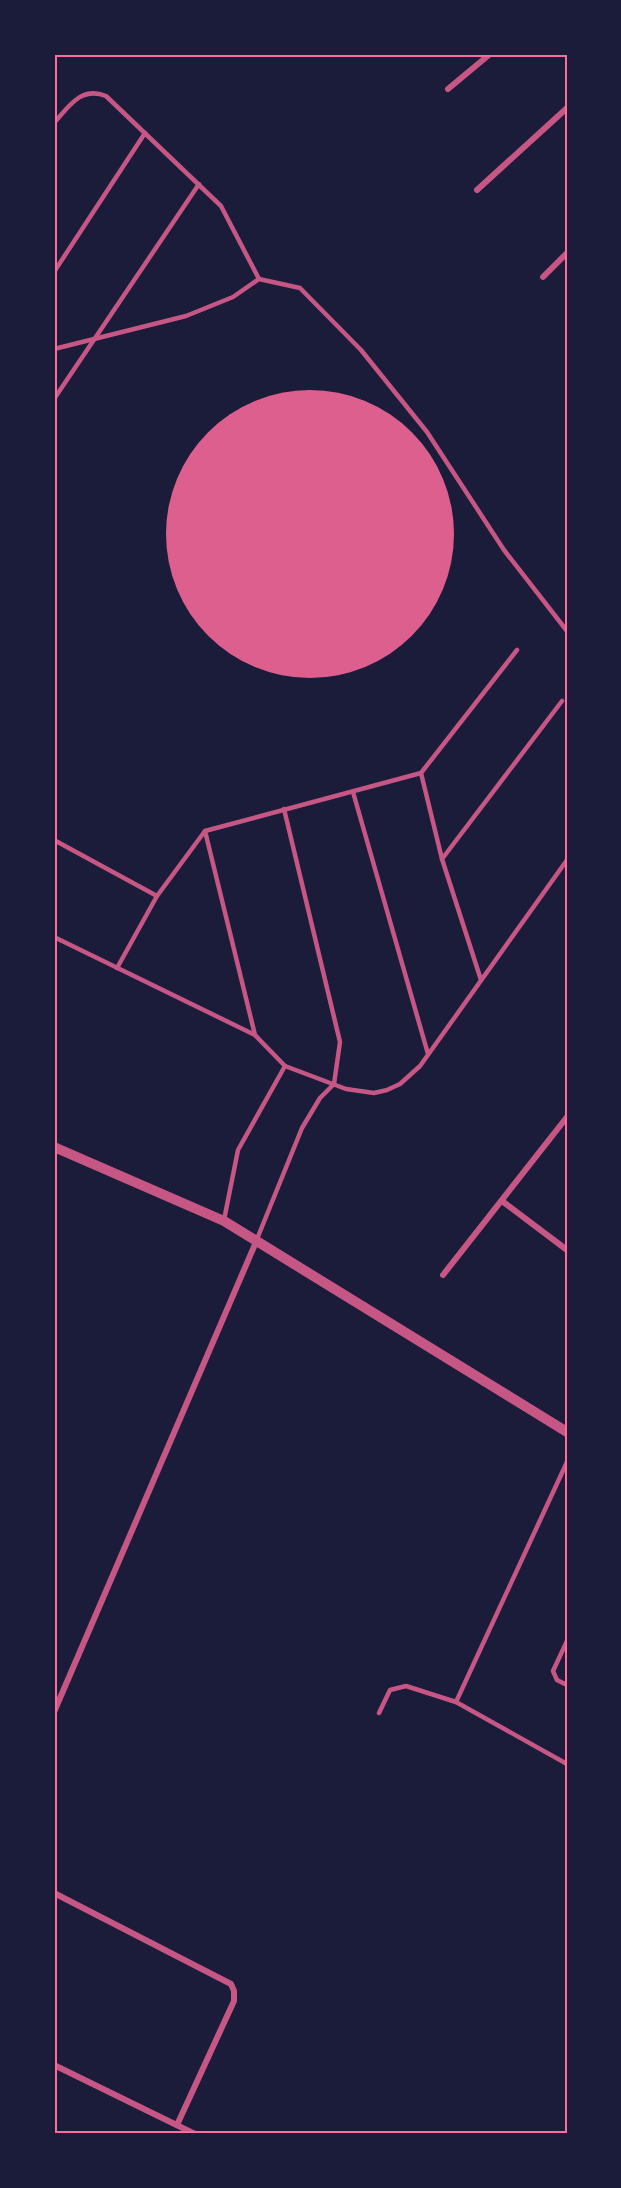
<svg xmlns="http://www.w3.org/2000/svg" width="621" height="2188" viewBox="0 0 621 2188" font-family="Overpass,sans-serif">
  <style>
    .building { fill: #dd5f8e }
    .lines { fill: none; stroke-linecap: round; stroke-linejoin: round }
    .service { stroke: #c65784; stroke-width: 4.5 }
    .minor { stroke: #c65784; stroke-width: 6 }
    .tertiary { stroke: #c65784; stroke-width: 10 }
    .neatline { fill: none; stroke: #ff6b9d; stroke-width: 2 }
  </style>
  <rect width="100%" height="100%" fill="#1b1b3a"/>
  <!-- building -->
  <circle class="building" cx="310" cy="534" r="144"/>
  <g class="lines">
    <!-- service -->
    <g class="service">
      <path d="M 54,123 C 69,106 81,86 106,96 L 221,206 L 259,279"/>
      <polyline points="54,272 145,133"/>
      <polyline points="54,349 186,316 233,297 259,279 300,288 361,350 427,432 504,550 567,631"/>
      <polyline points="54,399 199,184"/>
      <polyline points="353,792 428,1054"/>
      <polyline points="205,831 255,1035"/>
      <polyline points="54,840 157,896"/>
      <polyline points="442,859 562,701"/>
      <polyline points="54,937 255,1035 285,1066 346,1089 374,1093 387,1090 400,1084 420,1066 567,860"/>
      <polyline points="117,968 157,896 205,831 421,773"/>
      <polyline points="481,980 442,859 421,773 517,650"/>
      <polyline points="224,1220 238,1150 285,1066"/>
      <polyline points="257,1239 302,1128 320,1098 334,1084 340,1042 284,809"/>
      <polyline points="567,1641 553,1671 557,1680 567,1685"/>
      <polyline points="456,1702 567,1462"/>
      <polyline points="379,1713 390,1690 406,1686 456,1702 567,1764"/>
    </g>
    <!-- minor -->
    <g class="minor">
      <polyline points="448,89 490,54"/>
      <polyline points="477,190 567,108"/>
      <polyline points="543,277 567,253"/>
      <polyline points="502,1201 567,1250"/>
      <polyline points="443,1275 567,1117"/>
      <polyline points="54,1712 256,1242"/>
      <polyline points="54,1893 231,1984 234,1991 234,2001 177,2125"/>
      <polyline points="54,2065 195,2134"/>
    </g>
    <!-- tertiary -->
    <polyline class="tertiary" points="54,1147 224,1221 567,1432"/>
  </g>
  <!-- border -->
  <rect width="621" height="2188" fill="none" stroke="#1b1b3a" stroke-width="111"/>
  <rect x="56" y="56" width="510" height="2076" class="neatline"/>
</svg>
